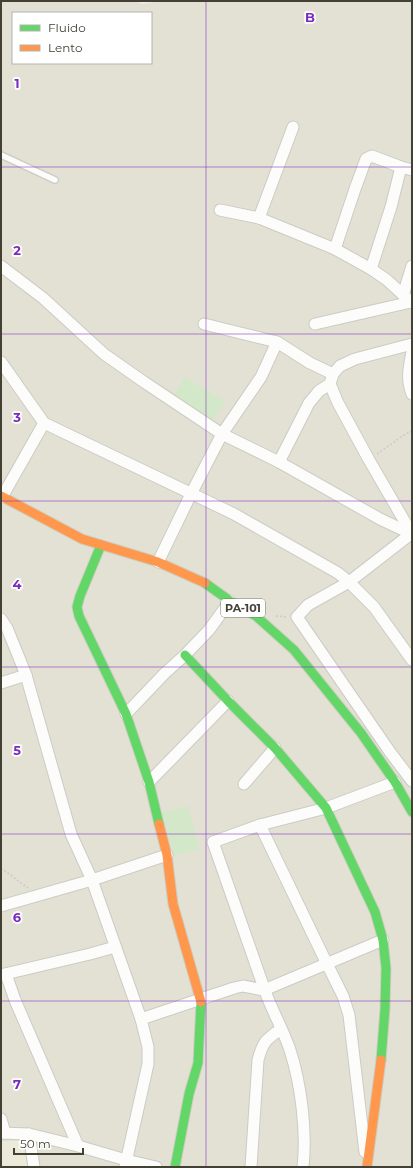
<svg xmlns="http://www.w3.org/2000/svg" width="413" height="1168" viewBox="0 0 413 1168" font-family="Montserrat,sans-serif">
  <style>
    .residential { fill: #e2e1d4; fill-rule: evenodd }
    .education { fill: #ecebd9 }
    .green { fill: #d2e8c8 }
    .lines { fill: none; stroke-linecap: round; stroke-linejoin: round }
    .lane-casing { stroke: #cccbc5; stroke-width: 8 }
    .street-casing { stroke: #cccbc5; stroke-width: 13 }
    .fast-casing { stroke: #cecdc0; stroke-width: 11 }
    .slow-casing { stroke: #cecdc0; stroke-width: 11 }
    .path { stroke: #cccbc6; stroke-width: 1.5; stroke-dasharray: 2 2; stroke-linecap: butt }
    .lane { stroke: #fcfcfb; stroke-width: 5.5 }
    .street { stroke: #fcfcfb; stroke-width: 11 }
    .fast { stroke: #63d668; stroke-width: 9 }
    .slow { stroke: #ff974d; stroke-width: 9 }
    .grid { fill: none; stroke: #7b2cbf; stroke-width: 1; stroke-opacity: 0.55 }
    .labels { text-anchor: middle; stroke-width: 3.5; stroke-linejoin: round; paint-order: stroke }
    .shield { fill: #fff; stroke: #7b7a71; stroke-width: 1 }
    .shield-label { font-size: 11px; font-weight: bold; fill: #424134 }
    .grid-label { font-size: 13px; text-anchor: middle; font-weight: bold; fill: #7b2cbf; stroke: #fff; stroke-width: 3.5; stroke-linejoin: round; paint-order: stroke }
  </style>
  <rect width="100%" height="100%" fill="#eeede7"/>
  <!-- residential -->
  <path class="residential" d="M 1,1 L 133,1 L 143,4 L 162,1 L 412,1 L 412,1167 L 1,1167 ZM 13,13 L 151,13 L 151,63 L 13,63 Z"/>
  <!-- education -->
  <polygon class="education" points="1,1141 22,1141 28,1155 28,1167 1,1167"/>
  <!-- green -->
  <g class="green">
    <polygon points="185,377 225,401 212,421 173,398"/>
    <polygon points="188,806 199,849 174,856 162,812"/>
  </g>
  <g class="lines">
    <!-- lane casing -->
    <g class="lane-casing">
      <polyline id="lane" points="1,155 55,180"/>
    </g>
    <!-- street casing -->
    <g class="street-casing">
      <g id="street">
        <polyline points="220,210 259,218 335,249 371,269 387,280 412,303"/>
        <polyline points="259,218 293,127"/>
        <polyline points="335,249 355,189 366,159 372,156 401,167 412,170"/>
        <polyline points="1,266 43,298 104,354 144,382 222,434 279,462 380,519 412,534"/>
        <polyline points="371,269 391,207 401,167"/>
        <polyline points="403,295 412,266"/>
        <polyline points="204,324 277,342 310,363 333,374"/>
        <polyline points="315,324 411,302"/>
        <path d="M 412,352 C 409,369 406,378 412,394"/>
        <polyline points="1,362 44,423 234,514 338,573 349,582 374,607 412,660"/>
        <polyline points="279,462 309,403 319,391 330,384"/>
        <polyline points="2,497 44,423"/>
        <polyline points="412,533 349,582 308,605 297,617 390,752 412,781"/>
        <polyline points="412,534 369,460 338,403 330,384 333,374 340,366 355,359 412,344"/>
        <polyline points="158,562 191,494 222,434 261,377 277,342"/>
        <polyline points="1,619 7,628 26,675 71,834 92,880 141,1019 148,1047 148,1064 125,1167"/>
        <polyline points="1,683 26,675"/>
        <polyline points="126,714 165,673 185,655 209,630 230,601"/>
        <polyline points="149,782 228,701"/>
        <polyline points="244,784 275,748"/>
        <polyline points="260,825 327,964 343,996 349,1015 351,1032 365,1152"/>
        <polyline points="1,906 92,880 167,855"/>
        <polyline points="6,974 15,1000 78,1146"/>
        <polyline points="1,975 90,954 115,947"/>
        <polyline points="141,1019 234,988 243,986 264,990 383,940"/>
        <polyline points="1,1119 5,1133"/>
        <polyline points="1,1133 29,1134 78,1146 126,1160 156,1167"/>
        <polyline points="29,1134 34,1167"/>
        <path d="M 251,1167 L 258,1060 C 263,1042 265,1040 281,1029"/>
        <path d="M 303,1167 C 307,1131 301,1084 290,1050 C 283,1029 271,1009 264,988 C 247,940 230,891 213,842 L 260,825 L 326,808 L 395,782"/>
      </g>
    </g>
    <!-- fast casing -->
    <g class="fast-casing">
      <g id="fast">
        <polyline points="101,545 80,596 77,607 79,616 126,714 149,782 159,824"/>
        <polyline points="205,583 230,601 256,616 294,650 361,733 395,782 412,812"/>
        <polyline points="185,655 228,701 275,748 326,808 375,912 383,940 386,968 385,1009 381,1060"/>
        <polyline points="175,1167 189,1094 198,1063 201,1002"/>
      </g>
    </g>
    <!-- slow casing -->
    <g class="slow-casing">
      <g id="slow">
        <polyline points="1,496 82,539 158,562 205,583"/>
        <polyline points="159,824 167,855 173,904 201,1002"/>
        <polyline points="367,1167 381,1060"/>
      </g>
    </g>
    <!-- path -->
    <g class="path">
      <polyline points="377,454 404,435 412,431"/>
      <polyline points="276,616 287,617"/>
      <polyline points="1,868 28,888"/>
    </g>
    <!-- lane -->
    <use href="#lane" class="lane"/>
    <!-- street -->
    <use href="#street" class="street"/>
    <!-- fast -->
    <use href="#fast" class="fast"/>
    <!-- slow -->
    <use href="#slow" class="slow"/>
  </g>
  <!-- grid -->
  <path class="grid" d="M 206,1 L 206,1167M 1,167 L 412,167M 1,334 L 412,334M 1,501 L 412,501M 1,667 L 412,667M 1,834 L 412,834M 1,1001 L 412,1001"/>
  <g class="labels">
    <!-- shield labels -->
    <rect class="shield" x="221" y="599" width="44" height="18" rx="3"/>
    <g class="shield-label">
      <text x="243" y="612">PA-101</text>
    </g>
  </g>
  <g class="grid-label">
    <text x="310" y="22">B</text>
    <text x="17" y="88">1</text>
    <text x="17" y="255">2</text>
    <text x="17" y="422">3</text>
    <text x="17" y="589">4</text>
    <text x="17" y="755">5</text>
    <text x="17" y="922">6</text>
    <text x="17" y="1089">7</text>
  </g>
  <!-- border -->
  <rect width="413" height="1168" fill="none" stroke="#424134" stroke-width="4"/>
  <!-- legend -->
  <rect x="12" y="12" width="140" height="52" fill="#ffffff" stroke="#b3b3ae"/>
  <rect x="20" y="25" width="20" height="6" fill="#63d668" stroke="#b3b3ae"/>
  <text x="48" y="32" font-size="12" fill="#424134">Fluido</text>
  <rect x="20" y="45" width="20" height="6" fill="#ff974d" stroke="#b3b3ae"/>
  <text x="48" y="52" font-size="12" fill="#424134">Lento</text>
  <!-- scale -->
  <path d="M14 1148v6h69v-6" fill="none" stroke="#424134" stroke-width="2"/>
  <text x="20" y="1148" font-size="12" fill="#424134" stroke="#ffffff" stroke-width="3" paint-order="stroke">50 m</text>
</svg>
